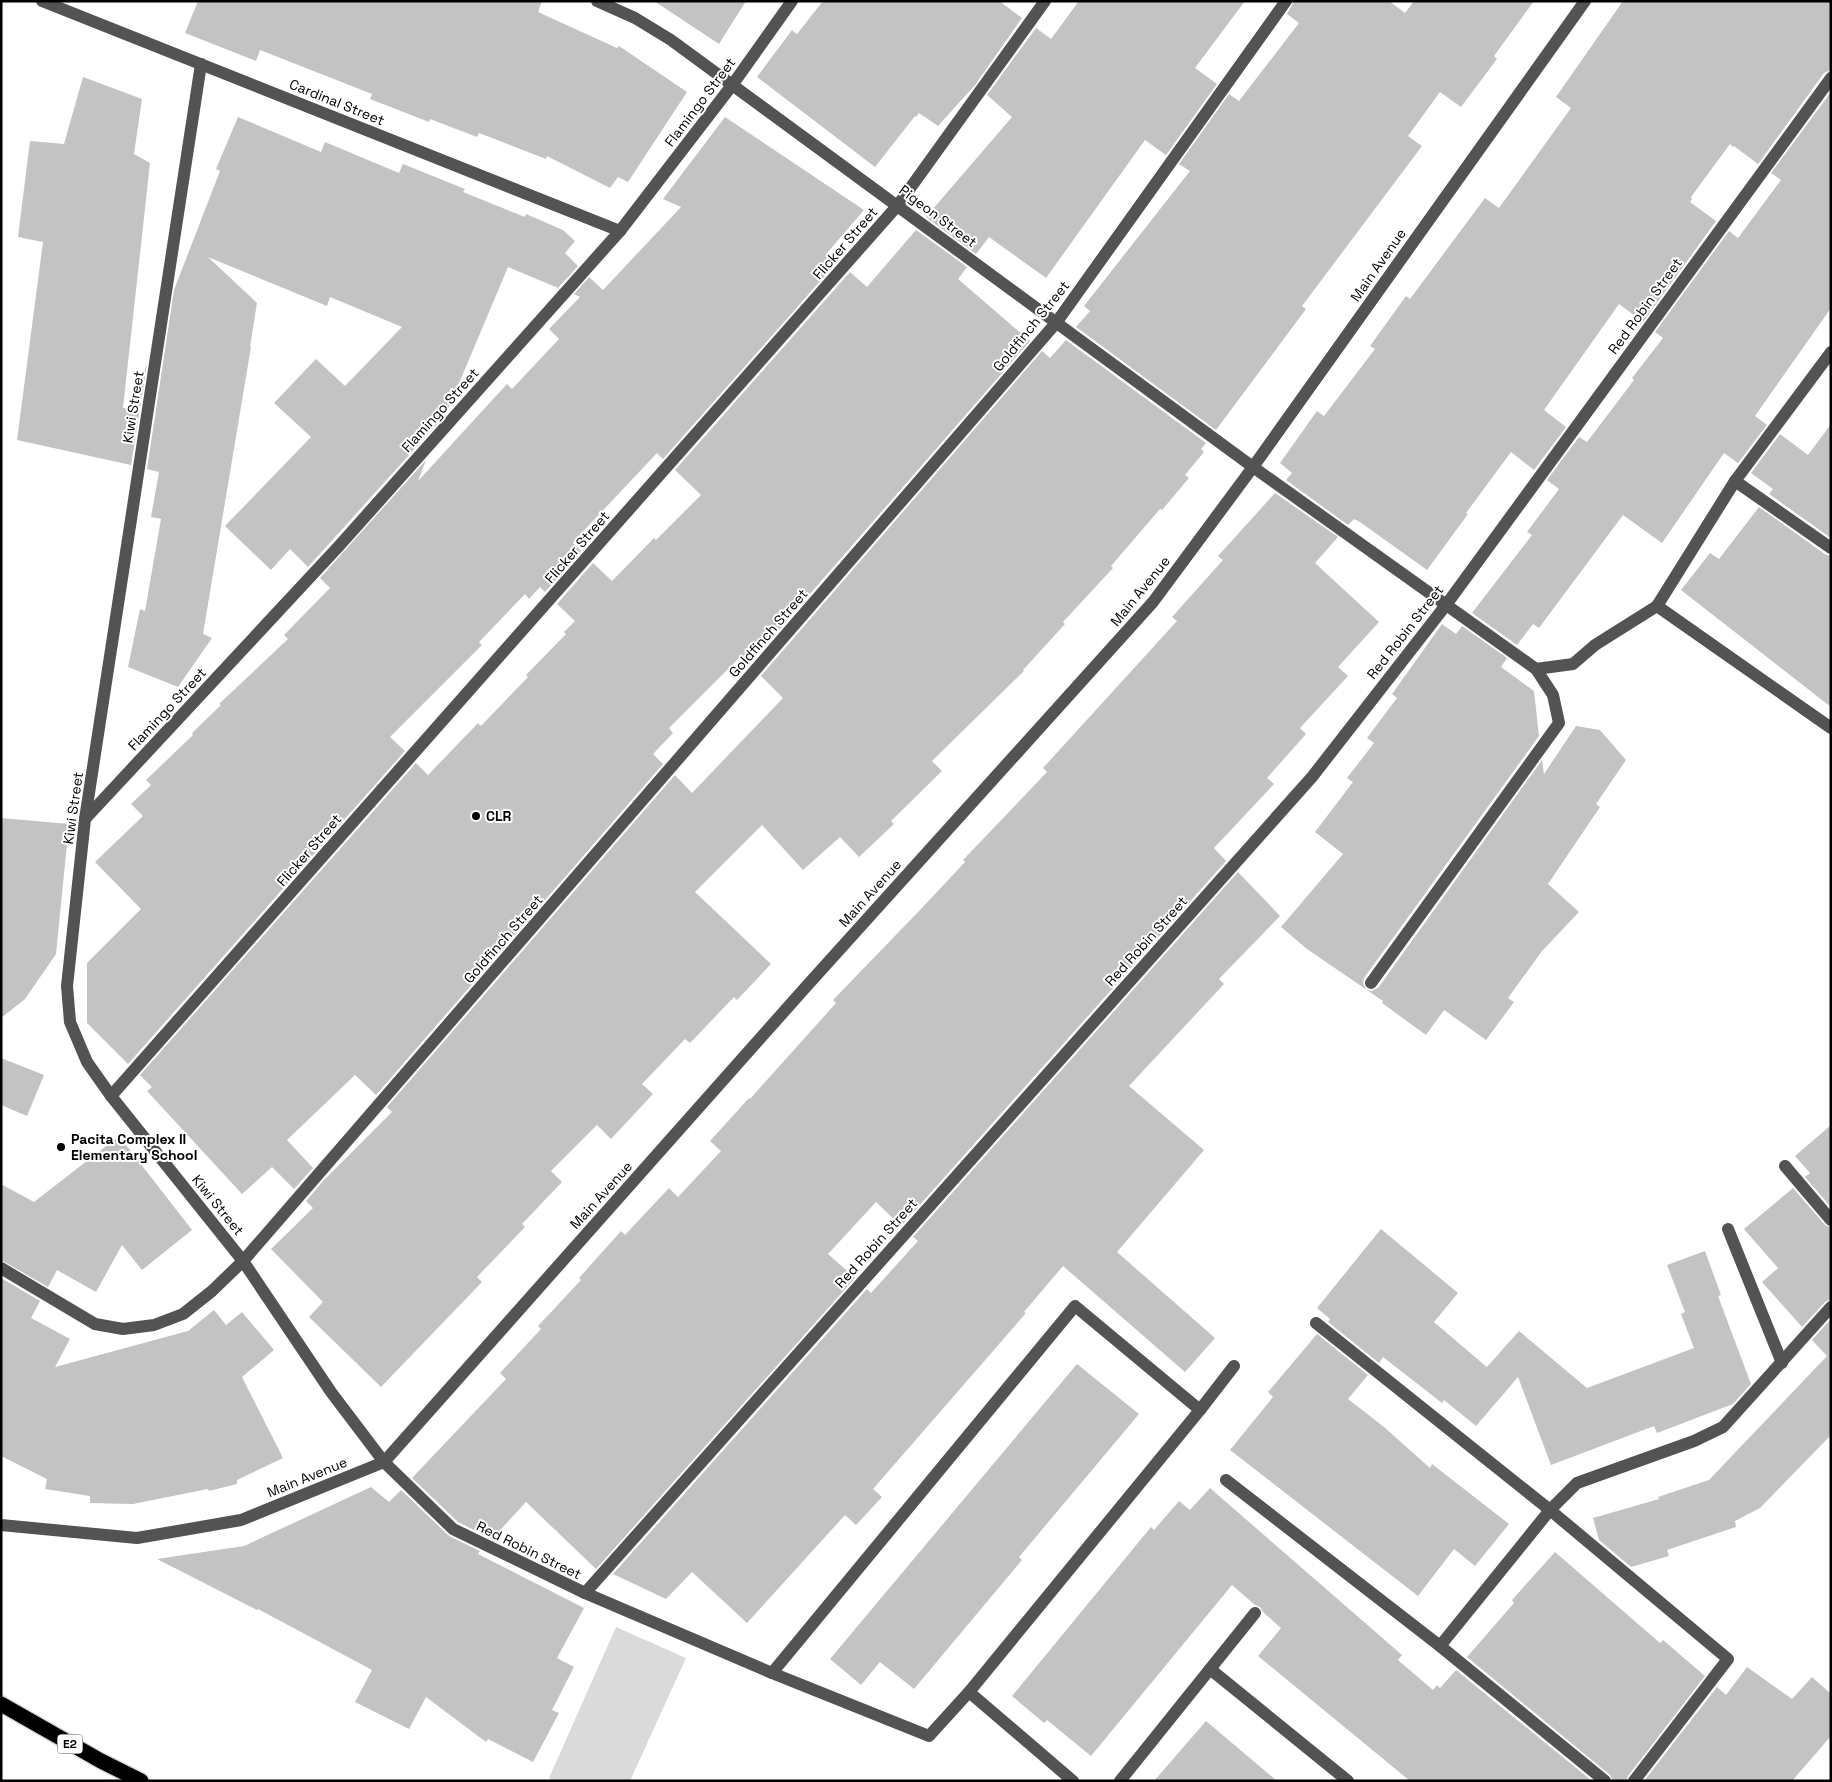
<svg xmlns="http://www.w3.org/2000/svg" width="1832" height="1782" viewBox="0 0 1832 1782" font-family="'Space Grotesk',sans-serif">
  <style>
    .green { fill: #dadada }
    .building { fill: #c3c3c3 }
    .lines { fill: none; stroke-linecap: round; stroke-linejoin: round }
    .highway-casing { stroke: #dbdbdb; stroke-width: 18 }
    .minor { stroke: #535353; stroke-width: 12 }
    .highway { stroke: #000; stroke-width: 15 }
    .poi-dot { fill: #000; stroke: #fff; stroke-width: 2 }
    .labels { text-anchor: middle; stroke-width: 4; stroke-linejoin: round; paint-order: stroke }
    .shield { fill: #fff; stroke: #4c4c4c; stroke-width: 1 }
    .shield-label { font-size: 12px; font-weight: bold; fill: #000 }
    .street-label { font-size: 14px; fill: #000; stroke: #fff }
    .poi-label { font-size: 14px; font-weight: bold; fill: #000; stroke: #fff; text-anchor: start }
  </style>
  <rect width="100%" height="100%" fill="#fff"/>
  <!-- green -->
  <polygon class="green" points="616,1627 686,1658 630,1781 554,1781 549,1778"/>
  <!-- building -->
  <g class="building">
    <polygon points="198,1 542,1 538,12 617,48 619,46 687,92 628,182 618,177 610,188 547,156 546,159 479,133 477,137 430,119 429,122 370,99 372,94 260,50 256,61 185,33"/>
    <polygon points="654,1 746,1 719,44"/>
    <polygon points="823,1 999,1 1022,18 975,85 938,126 919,113 916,117 915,116 875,167 757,77 792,30 797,34"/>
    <polygon points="1079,1 1245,1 1195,68 1217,84 1166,155 1145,140 1046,278 989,237 976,254 926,217 1012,117 987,95 1036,28 1051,39"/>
    <polygon points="1294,1 1389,1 1405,13 1414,1 1534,1 1494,56 1497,59 1461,107 1440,92 1408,136 1422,146 1302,306 1306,309 1216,430 1076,327 1090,311 1084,306 1190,171 1179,164 1229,94 1239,101 1299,23 1287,14"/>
    <polygon points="1623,1 1831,1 1831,70 1824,73 1758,164 1734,146 1733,147 1730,144 1691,197 1692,199 1690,202 1716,221 1643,322 1619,304 1544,410 1566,427 1534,470 1511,452 1466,513 1468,514 1427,570 1360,522 1354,519 1348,525 1286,480 1292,473 1280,463 1317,411 1324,416 1375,349 1370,346 1406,296 1410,299 1485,198 1499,208 1571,108 1556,97"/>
    <polygon points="83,77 142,99 134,154 150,163 123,408 130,409 147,364 131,465 17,440 43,242 18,237 30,141 64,144"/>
    <polygon points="1831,92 1831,308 1755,416 1767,425 1738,463 1724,453 1662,543 1623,515 1539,628 1533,624 1517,645 1472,613 1532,535 1527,532 1559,489 1547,480 1579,437 1587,442 1634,380 1632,378 1663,338 1655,332 1729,231 1738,238 1781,180 1771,173"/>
    <polygon points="238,117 321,152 325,142 399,173 403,164 465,189 463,192 525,217 526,214 563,230 575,241 565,253 578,266 558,288 508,267 446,414 308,567 290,549 271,570 225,526 311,437 274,403 316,359 345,386 402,327 330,297 327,306 208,257 257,303 250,347 251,347 203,634 212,638 178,687 128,667 140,609 145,611 161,519 151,517 159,472 147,469 174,290 220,171 216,169"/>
    <polygon points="725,117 864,210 827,253 837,262 663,459 657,453 576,539 573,543 581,551 545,592 540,587 529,599 525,594 479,642 482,645 390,737 405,751 128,1064 87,1023 87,963 141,909 95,862 143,816 131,804 151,785 146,780 193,735 192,733 221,705 219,704 288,639 284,635 330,588 320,578 426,460 418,481 507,384 512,389 559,339 549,329 580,297 574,294 589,277 603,290 681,207 663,199"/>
    <polygon points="916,230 967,267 958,279 1030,341 749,664 741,656 669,728 673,733 653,754 663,764 376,1095 355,1075 287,1140 313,1168 294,1189 272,1167 242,1194 147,1091 152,1087 140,1075 416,763 428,775 478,723 481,726 528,677 526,675 566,634 564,632 575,621 557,604 593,563 612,581 654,538 656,540 701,495 675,470 850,272 867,287"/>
    <polygon points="1066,340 1206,443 1201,449 1204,452 1185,475 1189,478 1162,510 1160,509 1111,566 1113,568 1063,622 1065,624 1023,670 1024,671 932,761 942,771 891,821 894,824 859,857 840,837 803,870 762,825 695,892 771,964 737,1000 734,997 690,1043 685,1039 642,1084 653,1094 611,1139 597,1125 551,1171 562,1182 522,1224 525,1227 477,1277 482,1282 381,1387 309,1317 323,1302 271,1249 313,1208 306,1201 324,1180 392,1112 387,1107 675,775 692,793 783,698 761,676 1042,351 1050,358"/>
    <polygon points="1831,424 1831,538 1769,494 1773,489 1751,473 1780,434 1808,455"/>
    <polygon points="1275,493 1338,537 1315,563 1379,622 1338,667 1348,676 1300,728 1306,734 1267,778 1274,784 1214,848 1226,861 901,1226 876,1202 828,1254 855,1278 596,1569 526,1502 492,1539 458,1522 412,1478 506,1379 500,1373 541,1329 538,1326 581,1280 579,1278 621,1231 625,1235 669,1188 678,1197 721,1151 710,1141 749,1098 750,1099 836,1003 833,1000 920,910 965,862 963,860 1047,772 1043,768 1177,621 1172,617 1223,560 1218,556"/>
    <polygon points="1759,507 1826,555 1831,556 1831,707 1681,590 1710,553 1719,559"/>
    <polygon points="1442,624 1456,634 1462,626 1507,658 1501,667 1534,691 1539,736 1364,978 1363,983 1366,989 1371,991 1378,988 1542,760 1544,774 1576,726 1600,730 1626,760 1596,804 1600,807 1548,884 1579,912 1542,951 1508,998 1514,1002 1486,1040 1444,1010 1426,1035 1382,1003 1383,1001 1307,949 1281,927 1343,854 1315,832 1353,782 1347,778 1374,743 1367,738 1397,698 1392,694"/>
    <polygon points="1,818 69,824 56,954 25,999 1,1018"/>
    <polygon points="1238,872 1280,916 1219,979 1224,984 1129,1086 1204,1150 1117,1252 1215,1338 1185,1372 1063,1266 1024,1312 1026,1313 873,1489 882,1497 856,1525 845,1515 747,1623 692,1572 666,1599 613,1574 867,1289 871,1293 918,1241 913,1237"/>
    <polygon points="1,1058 44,1075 27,1116 1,1105"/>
    <polygon points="1831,1125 1831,1207 1805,1177 1810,1173 1795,1156"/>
    <polygon points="119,1136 192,1230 142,1270 122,1245 96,1292 57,1270 48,1287 1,1260 1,1184 34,1202"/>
    <polygon points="1793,1188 1825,1225 1831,1228 1831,1299 1825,1302 1802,1327 1762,1282 1778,1268 1744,1229"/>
    <polygon points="1381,1229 1458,1293 1434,1322 1482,1363 1487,1367 1519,1331 1587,1388 1694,1348 1681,1314 1685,1312 1667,1265 1705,1251 1721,1295 1718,1296 1751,1384 1733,1404 1657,1433 1654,1426 1551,1465 1518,1377 1476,1426 1444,1400 1442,1403 1383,1357 1379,1363 1328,1322 1330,1319 1317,1308"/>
    <polygon points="1,1278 40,1301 31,1318 70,1339 55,1367 188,1331 214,1310 226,1325 242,1312 274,1350 242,1377 283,1458 237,1480 237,1484 209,1491 208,1489 133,1504 90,1503 90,1496 45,1489 47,1479 1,1456"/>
    <polygon points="1831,1319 1831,1435 1760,1508 1735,1521 1736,1527 1667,1550 1669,1556 1631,1567 1599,1540 1593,1518 1659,1499 1658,1497 1709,1480 1827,1356 1812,1340"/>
    <polygon points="1317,1334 1368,1375 1348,1399 1384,1427 1430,1468 1432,1464 1509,1524 1475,1566 1454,1549 1418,1596 1230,1450 1273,1397 1268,1392"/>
    <polygon points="1077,1364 1139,1414 1019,1557 1022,1560 914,1689 880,1662 861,1685 830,1659"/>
    <polygon points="371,1487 389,1502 401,1490 449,1536 480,1551 478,1554 584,1608 557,1658 574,1667 552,1710 559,1713 533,1762 488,1739 486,1742 426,1697 409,1729 355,1702 372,1670 258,1609 257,1610 157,1559 244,1546"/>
    <polygon points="1210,1488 1402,1655 1398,1660 1433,1690 1437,1685 1440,1688 1456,1670 1592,1781 1410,1781 1258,1656 1281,1628 1263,1612 1260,1607 1255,1605 1232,1585 1091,1756 1047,1720 1044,1723 1012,1696 1151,1527 1154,1530 1179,1501 1190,1510"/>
    <polygon points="1555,1552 1660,1643 1663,1640 1705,1676 1628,1776 1626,1781 1613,1781 1610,1775 1467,1657 1514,1603 1512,1600"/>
    <polygon points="1747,1667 1792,1699 1812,1677 1831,1694 1831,1736 1792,1781 1644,1781 1717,1687 1726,1695"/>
    <polygon points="1206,1721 1277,1781 1154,1781"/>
  </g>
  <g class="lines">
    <!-- highway casing -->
    <g class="highway-casing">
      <polyline id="highway" points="1,1704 101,1761 141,1781"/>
    </g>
    <!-- minor -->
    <g class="minor">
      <polyline points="42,1 620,231"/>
      <polyline points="597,1 635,18 671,40 1253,467 1536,669 1553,695 1559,723 1371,983"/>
      <polyline points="201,64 85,819 67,986 70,1022 87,1062 111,1096 243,1261 331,1392 384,1462 453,1529 585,1593 772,1673 929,1736 969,1692 1200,1410 1234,1366"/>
      <polyline points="1735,481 1831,548"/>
      <polyline points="1657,606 1735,481 1831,352"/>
      <polyline points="1536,669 1573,664 1595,645 1657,606 1831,728"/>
      <polyline points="85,819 339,546 620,231 733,84 792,1"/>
      <polyline points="111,1096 898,205 1045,1"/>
      <polyline points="1785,1166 1831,1220"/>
      <polyline points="1728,1229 1782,1363"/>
      <polyline points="1,1268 95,1324 123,1329 154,1325 183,1314 212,1291 243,1261 1056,323 1286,1"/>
      <polyline points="1316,1323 1550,1510 1728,1659 1634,1781"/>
      <polyline points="1226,1480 1440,1646 1605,1781"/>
      <polyline points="1,1525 137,1538 241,1520 384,1462 804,989 1153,602 1253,467 1585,1"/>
      <polyline points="585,1593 1312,777 1446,605 1831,78"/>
      <polyline points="1440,1646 1550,1510 1577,1483 1694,1441 1723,1427 1831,1307"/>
      <polyline points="1210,1669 1348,1781"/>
      <polyline points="772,1673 1075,1306 1200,1410"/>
      <polyline points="969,1692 1073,1781"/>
      <polyline points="1120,1781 1255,1613"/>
    </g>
    <!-- highway -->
    <use href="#highway" class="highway"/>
  </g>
  <!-- markers -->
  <g class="poi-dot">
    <circle cx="476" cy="816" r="5"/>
    <circle cx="61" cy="1147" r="5"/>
  </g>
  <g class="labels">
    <!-- shield labels -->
    <rect class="shield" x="57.5" y="1734.5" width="25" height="19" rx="4"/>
    <g class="shield-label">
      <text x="70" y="1748">E2</text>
    </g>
    <!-- street labels -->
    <g class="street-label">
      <text transform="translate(337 102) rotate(22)" y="5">Cardinal Street</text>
      <text transform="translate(700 102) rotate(-53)" y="5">Flamingo Street</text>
      <text transform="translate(938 216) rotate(37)" y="5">Pigeon Street</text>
      <text transform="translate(845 243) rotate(-49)" y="5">Flicker Street</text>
      <text transform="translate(1378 265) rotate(-55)" y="5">Main Avenue</text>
      <text transform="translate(1645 306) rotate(-54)" y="5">Red Robin Street</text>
      <text transform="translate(1031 326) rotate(-51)" y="5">Goldfinch Street</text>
      <text transform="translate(133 407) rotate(-81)" y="5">Kiwi Street</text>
      <text transform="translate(440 410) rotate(-48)" y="5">Flamingo Street</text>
      <text transform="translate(577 547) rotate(-49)" y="5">Flicker Street</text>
      <text transform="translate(1140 591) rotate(-51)" y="5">Main Avenue</text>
      <text transform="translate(1405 632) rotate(-52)" y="5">Red Robin Street</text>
      <text transform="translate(768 633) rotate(-49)" y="5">Goldfinch Street</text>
      <text transform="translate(167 709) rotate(-47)" y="5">Flamingo Street</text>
      <text transform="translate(73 808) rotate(-82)" y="5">Kiwi Street</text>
      <text transform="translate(309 850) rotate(-49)" y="5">Flicker Street</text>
      <text transform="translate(870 893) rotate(-48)" y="5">Main Avenue</text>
      <text transform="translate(503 939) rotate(-49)" y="5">Goldfinch Street</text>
      <text transform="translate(1146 941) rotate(-48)" y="5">Red Robin Street</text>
      <text transform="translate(601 1195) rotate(-48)" y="5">Main Avenue</text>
      <text transform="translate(218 1205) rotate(51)" y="5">Kiwi Street</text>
      <text transform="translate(876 1243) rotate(-48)" y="5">Red Robin Street</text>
      <text transform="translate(307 1477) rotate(-22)" y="5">Main Avenue</text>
      <text transform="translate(529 1550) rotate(26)" y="5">Red Robin Street</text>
    </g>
    <!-- poi labels -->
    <g class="poi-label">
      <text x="486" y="821">CLR</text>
      <text x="71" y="1144">Pacita Complex II<tspan x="71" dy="16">Elementary School</tspan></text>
    </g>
  </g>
  <!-- border -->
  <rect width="1832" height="1782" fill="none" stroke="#000000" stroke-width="5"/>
</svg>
